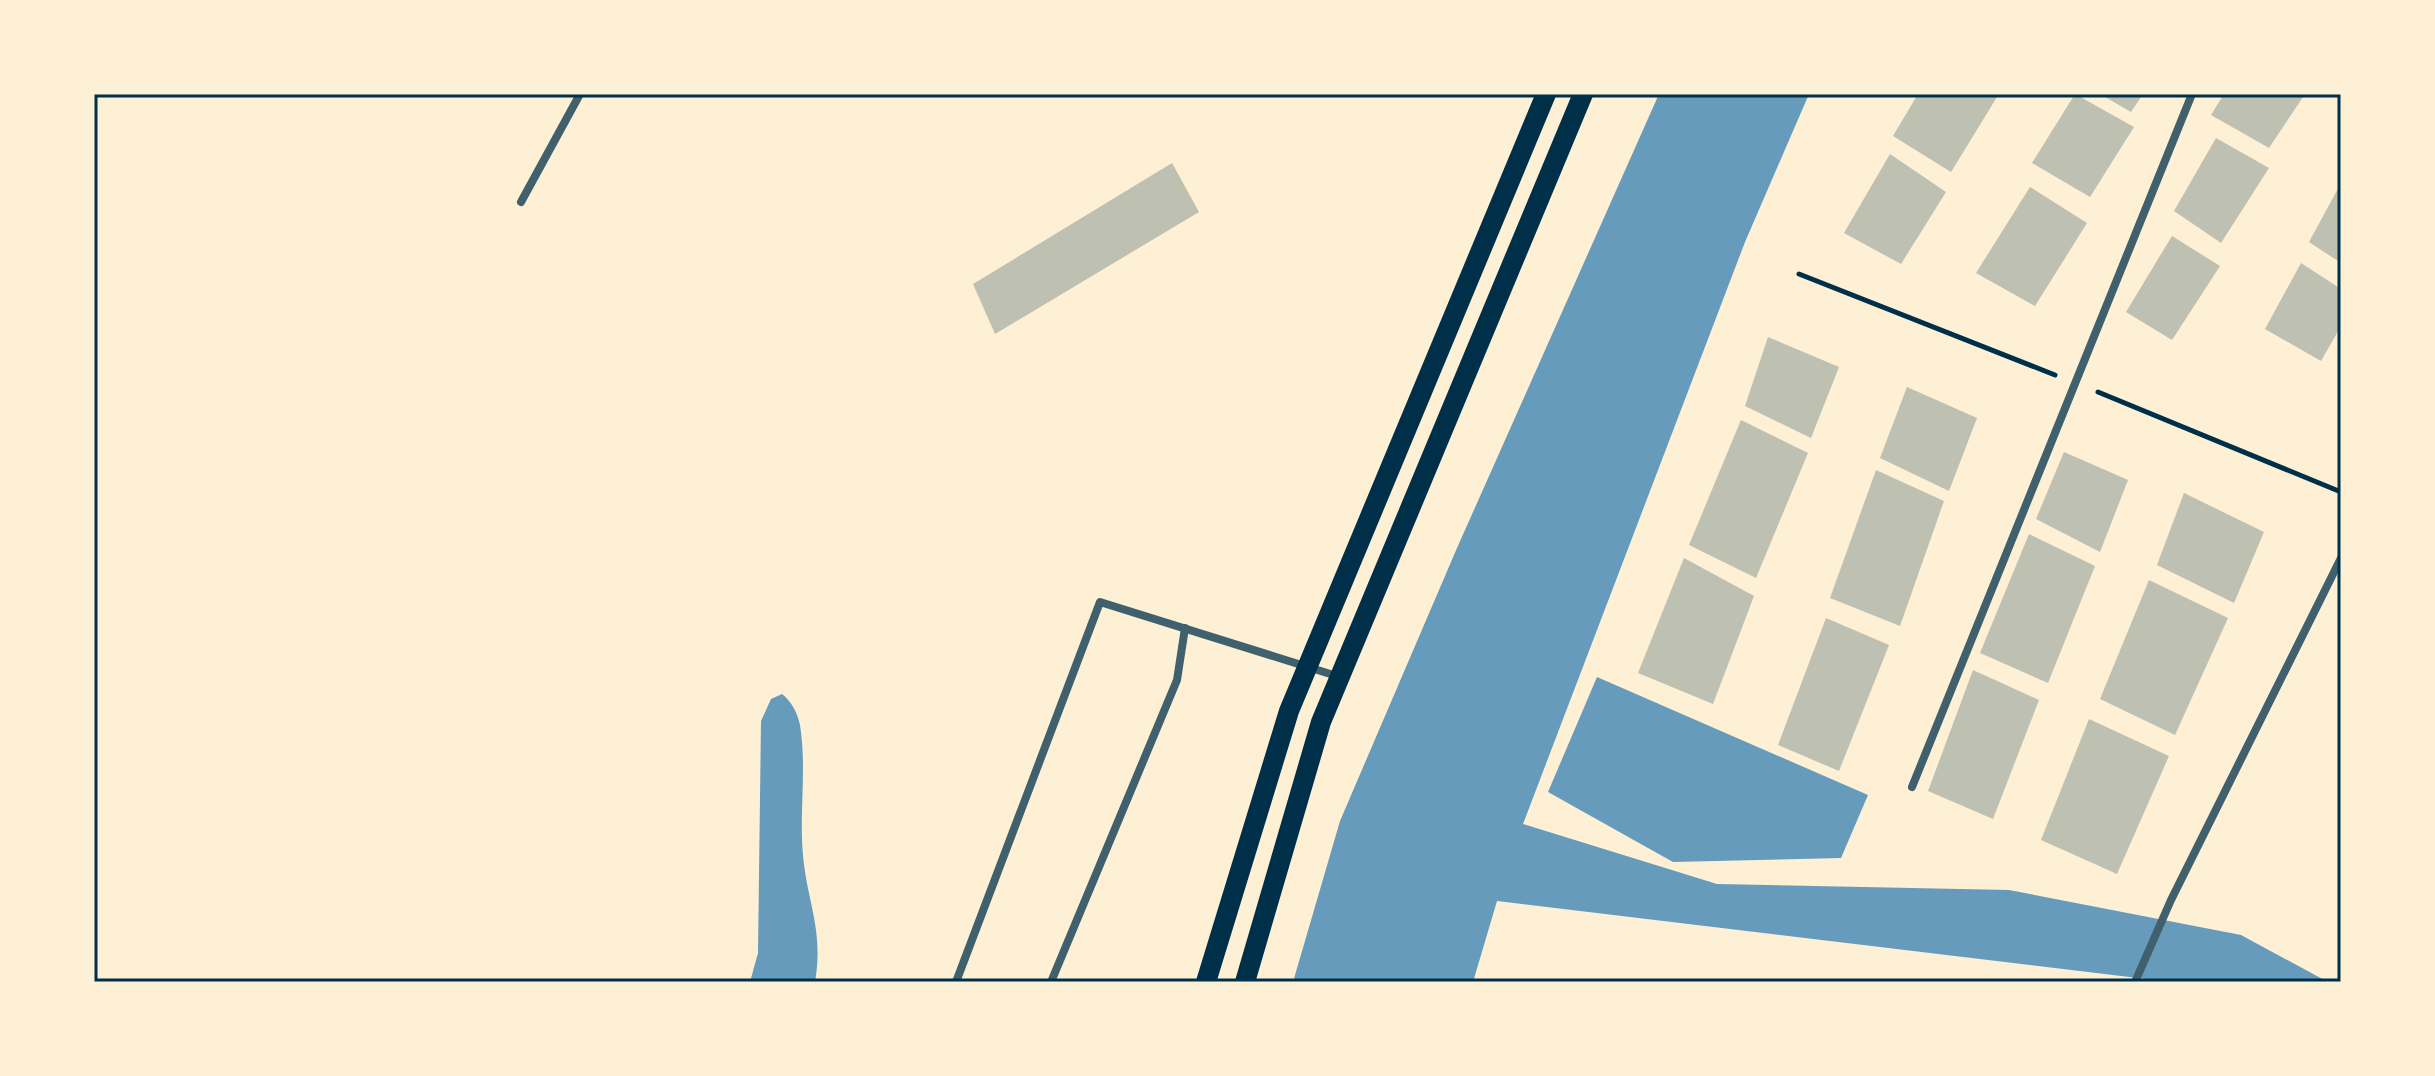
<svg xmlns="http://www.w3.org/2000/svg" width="2435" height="1076" viewBox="0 0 2435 1076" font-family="'Titillium Web',sans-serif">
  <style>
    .water { fill: #669bbc }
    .building { fill: #bec0b2 }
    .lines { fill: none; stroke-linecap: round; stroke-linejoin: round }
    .path { stroke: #003049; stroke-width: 5 }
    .minor { stroke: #3f606c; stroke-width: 8 }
    .primary { stroke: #003049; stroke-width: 20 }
    .neatline { fill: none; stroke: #003049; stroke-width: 3 }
  </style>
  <rect width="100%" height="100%" fill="#fdf0d5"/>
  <!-- water -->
  <g class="water">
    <polygon points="1659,94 1809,94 1745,242 1523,824 1717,884 2009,890 2241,935 2328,982 2171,982 1497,901 1473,982 1293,982 1340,821 1457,548"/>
    <polygon points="1597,677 1868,795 1841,858 1673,862 1548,792"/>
    <path d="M 782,694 C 792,702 797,712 800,725 C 807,768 799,812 803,855 C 807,902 824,930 815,982 L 750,982 L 758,953 L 761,721 L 771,699 Z"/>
  </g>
  <!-- building -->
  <g class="building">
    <polygon points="1918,94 1992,94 1997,97 1951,172 1893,136"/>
    <polygon points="2075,94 2134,127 2090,197 2032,163"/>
    <polygon points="2100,94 2143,94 2131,112"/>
    <polygon points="2224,94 2305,94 2269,148 2211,115"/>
    <polygon points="2216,138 2269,168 2221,243 2174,211"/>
    <polygon points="1890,154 1946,192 1901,264 1844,233"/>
    <polygon points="1172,163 1199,212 995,334 973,284"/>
    <polygon points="2341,183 2341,263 2309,242"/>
    <polygon points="2030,187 2087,223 2035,306 1976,273"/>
    <polygon points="2172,236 2220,266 2172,340 2126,312"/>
    <polygon points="2301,263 2341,289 2341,326 2321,361 2265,329"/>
    <polygon points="1768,337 1839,367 1811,438 1745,406"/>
    <polygon points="1907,387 1977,418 1949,491 1880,458"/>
    <polygon points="1741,420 1808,453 1756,578 1689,545"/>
    <polygon points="2064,452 2128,480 2100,552 2036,519"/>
    <polygon points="1876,470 1944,501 1900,626 1830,598"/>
    <polygon points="2184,493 2264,532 2234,603 2157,565"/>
    <polygon points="2029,534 2095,566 2048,683 1980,653"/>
    <polygon points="1684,558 1754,596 1713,704 1638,673"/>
    <polygon points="2149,580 2228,618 2175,735 2100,699"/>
    <polygon points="1826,618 1889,645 1839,771 1778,745"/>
    <polygon points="1973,670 2039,700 1993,819 1928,791"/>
    <polygon points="2089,719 2169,756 2117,874 2041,840"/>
  </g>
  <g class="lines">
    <!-- path -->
    <g class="path">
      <polyline points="1799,274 2055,375"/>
      <polyline points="2098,392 2341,492"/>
    </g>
    <!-- minor -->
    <g class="minor">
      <polyline points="521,202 580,94"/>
      <polyline points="1912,787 2192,94"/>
      <polyline points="956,982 1100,602 1340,677"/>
      <polyline points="1051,982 1177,680 1185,628"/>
      <polyline points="2135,982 2171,900 2341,558"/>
    </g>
    <!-- primary -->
    <g class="primary">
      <polyline points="1206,982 1289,711 1546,94"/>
      <polyline points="1245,982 1321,722 1583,94"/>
    </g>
  </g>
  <!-- border -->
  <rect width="2435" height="1076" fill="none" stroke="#fdf0d5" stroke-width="192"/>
  <rect x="96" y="96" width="2243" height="884" class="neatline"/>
</svg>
